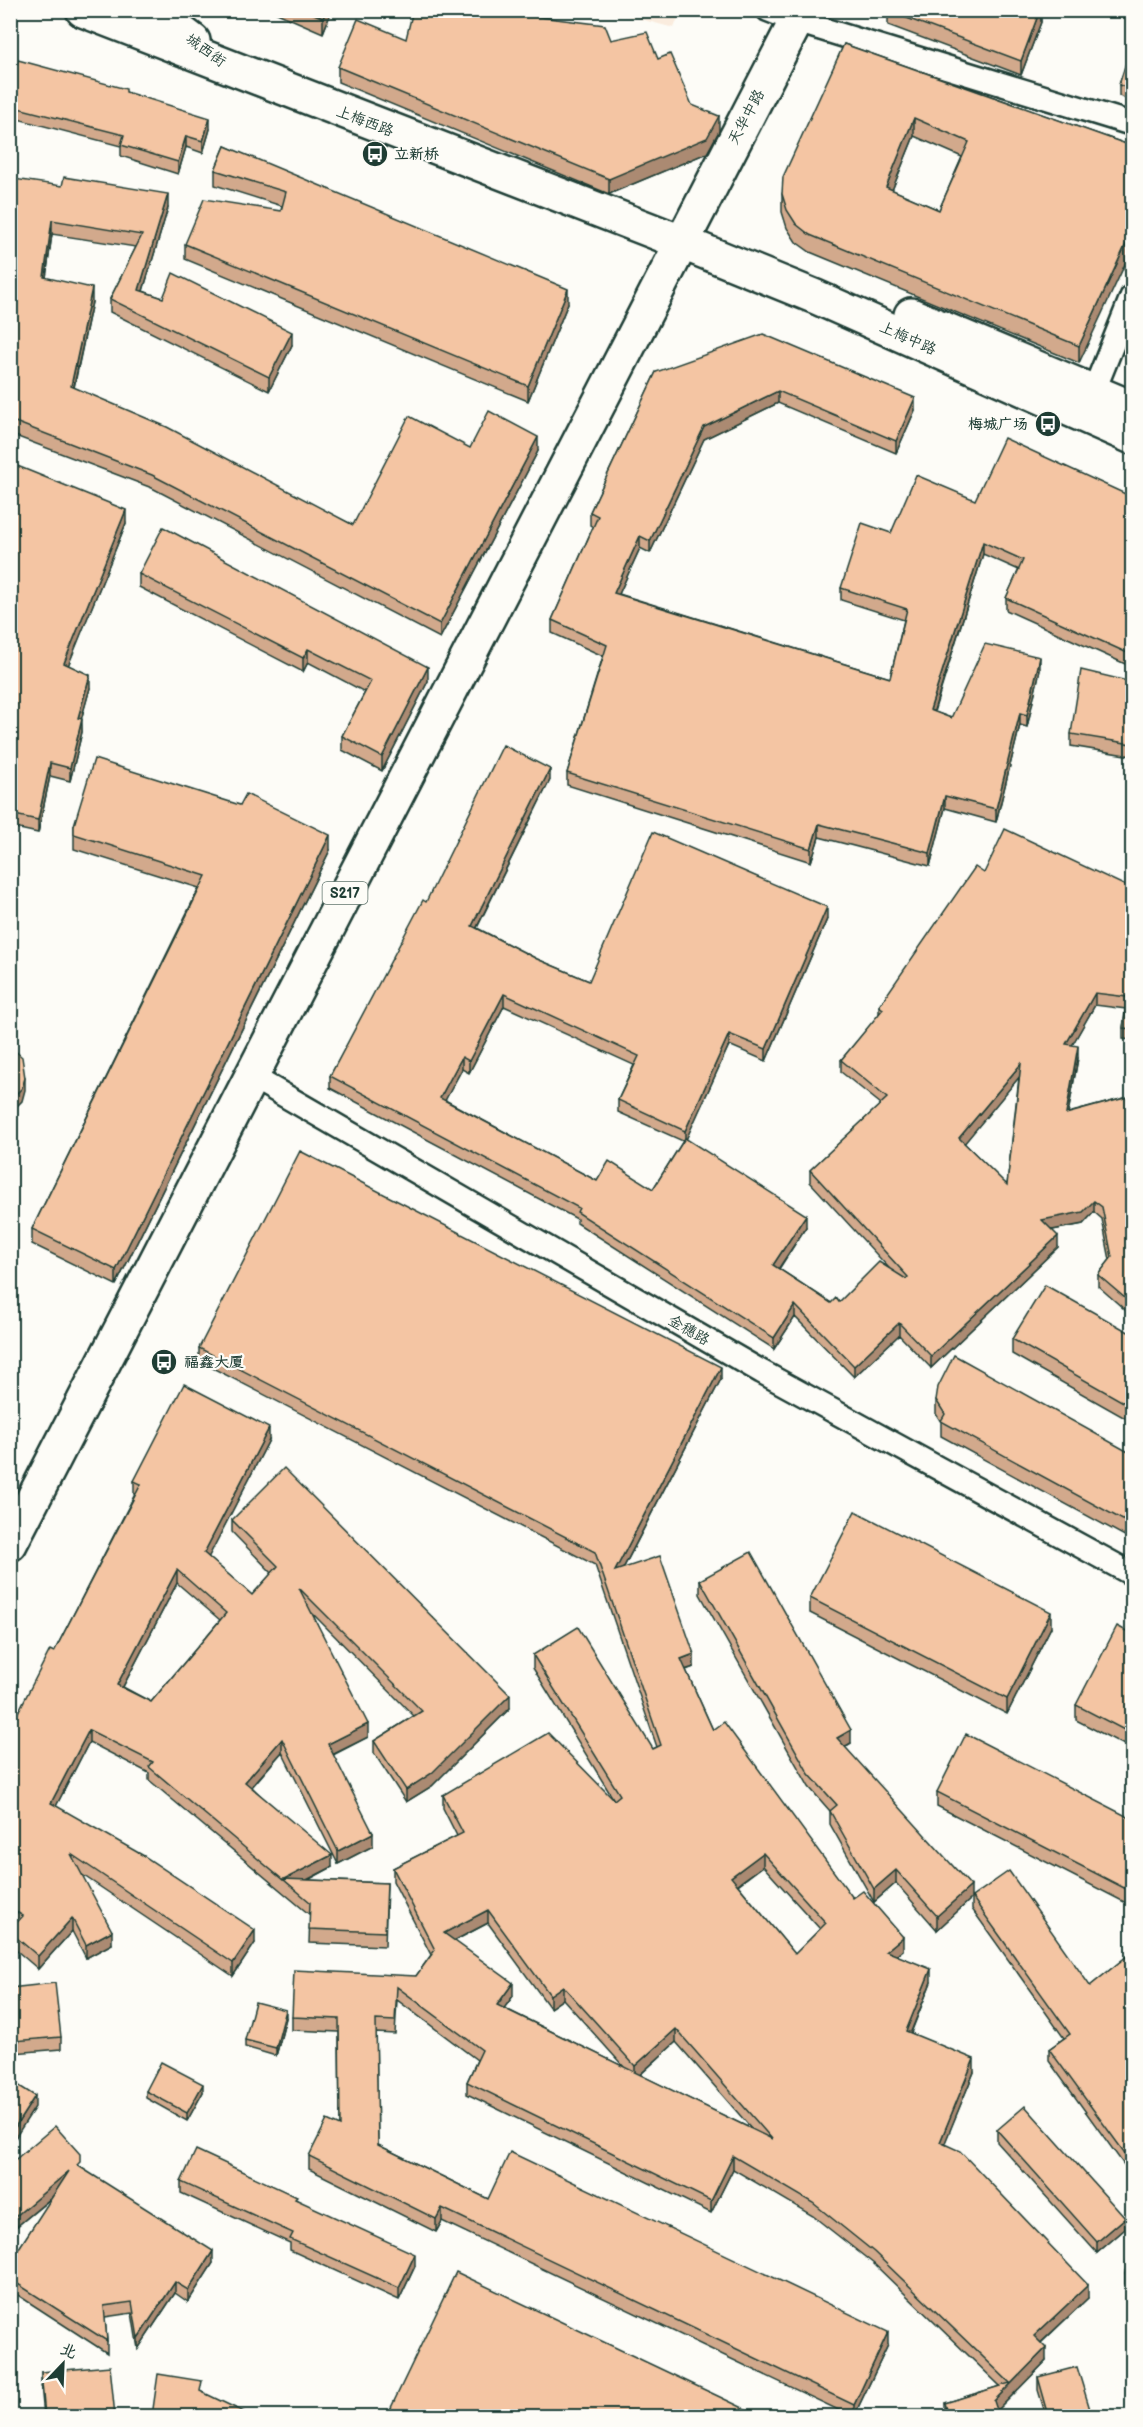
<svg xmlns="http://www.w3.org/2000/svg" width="1143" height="2427" viewBox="0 0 1143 2427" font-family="'Balsamiq Sans','LXGW WenKai TC',sans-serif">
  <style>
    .built { fill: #faecde }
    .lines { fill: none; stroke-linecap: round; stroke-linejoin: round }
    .minor-casing { stroke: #1f3d34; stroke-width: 27 }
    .primary-casing { stroke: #1f3d34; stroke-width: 38 }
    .minor { stroke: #fdfcf7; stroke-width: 22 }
    .primary { stroke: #fdfcf7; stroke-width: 33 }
    .wall { fill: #d2a98c; stroke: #1f3d34; stroke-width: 1.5; fill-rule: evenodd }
    .shaded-wall { fill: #ab8a72; stroke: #1f3d34; stroke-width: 1.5 }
    .building { fill: #f4c5a3; stroke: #1f3d34; stroke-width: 1.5; fill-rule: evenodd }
    .labels { text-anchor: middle; stroke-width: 4.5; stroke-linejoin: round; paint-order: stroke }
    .shield { fill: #fdfcf7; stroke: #62766e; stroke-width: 1.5 }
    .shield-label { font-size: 14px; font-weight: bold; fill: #1f3d34 }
    .street-label { font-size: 15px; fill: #1f3d34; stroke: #fdfcf7 }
    .poi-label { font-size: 15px; font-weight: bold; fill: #1f3d34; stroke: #fdfcf7; text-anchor: start }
  </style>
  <rect width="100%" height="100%" fill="#fdfcf7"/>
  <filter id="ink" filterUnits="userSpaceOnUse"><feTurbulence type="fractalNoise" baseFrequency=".0167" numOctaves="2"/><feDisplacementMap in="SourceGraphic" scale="12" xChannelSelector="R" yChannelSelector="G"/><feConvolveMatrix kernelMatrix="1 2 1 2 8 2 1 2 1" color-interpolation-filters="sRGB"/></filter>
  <g filter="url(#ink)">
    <!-- built -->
    <polygon class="built" points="609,11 681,11 674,28"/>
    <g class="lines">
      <!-- minor casing -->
      <g class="minor-casing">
        <g id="minor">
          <polyline points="768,10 796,21 1132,124"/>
          <polyline points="1089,403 1132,296"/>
          <polyline points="251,1076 762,1372 1132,1574"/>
        </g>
      </g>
      <!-- primary casing -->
      <g class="primary-casing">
        <g id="primary">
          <polyline points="83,10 681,242 816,297 1132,437"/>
          <polyline points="152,10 193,41"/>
          <polyline points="911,315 1132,408"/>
          <polyline points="10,1544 802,10"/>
        </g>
      </g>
      <!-- minor -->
      <use href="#minor" class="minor"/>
      <!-- primary -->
      <use href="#primary" class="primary"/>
    </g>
    <!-- wall -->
    <g class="wall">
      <polygon points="270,10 332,10 323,33"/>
      <polygon points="1041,10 1041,22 1021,75 888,25 888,11"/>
      <polygon points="406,39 611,40 658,59 692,105 719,131 707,153 609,194 338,82 338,67"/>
      <path d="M 844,44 L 1132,146 L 1079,363 L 810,252 L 796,242 L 787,228 L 782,212 L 782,194 ZM 914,136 L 962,157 L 939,210 L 892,190 Z"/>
      <polygon points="1132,48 1132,101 1119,96 1119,85"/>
      <polygon points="10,89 126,92 210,129 203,153 186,147 178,174 121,156 121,146 10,117"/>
      <polygon points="225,146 568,303 528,401 185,259 185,244 281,211 282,206 215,185 215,170"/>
      <polygon points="10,202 168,208 143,291 292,345 269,391 110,312 110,299 136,247 52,234 46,278 92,302 74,388 353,525 470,448 538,451 440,638 152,488 10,434"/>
      <polygon points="656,372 915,410 896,453 778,403 704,439 650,553 640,548 619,594 890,678 904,620 841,600 841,588 891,533 975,500 1132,497 1132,667 1006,610 1006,598 1019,570 983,554 934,712 951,718 1040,670 1027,727 1020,725 996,822 945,808 930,866 819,837 811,862 567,785 567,773 603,656 552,633 552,620 593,527 590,525 590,512"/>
      <polygon points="10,463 126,523 68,665 90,688 81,719 82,732 70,781 50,776 38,833 10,827"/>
      <polygon points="139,574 428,681 382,771 342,750 342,736 365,692 308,662 303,672 139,587"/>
      <polygon points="1132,682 1132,756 1071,746 1071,734"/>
      <path d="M 550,780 L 477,928 L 537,959 L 589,981 L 827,919 L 766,1061 L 729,1045 L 686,1139 L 806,1227 L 779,1269 L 831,1303 L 839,1302 L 889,1268 L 810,1182 L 810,1170 L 881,1104 L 841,1072 L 841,1060 L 879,1015 L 879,1006 L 984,873 L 1128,887 L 1132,874 L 1132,1040 L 1123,1039 L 1123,1028 L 1126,1009 L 1095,1005 L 1072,1045 L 1078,1058 L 1068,1113 L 1132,1096 L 1132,1316 L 1098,1286 L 1098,1275 L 1110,1260 L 1102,1219 L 1094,1212 L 1083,1224 L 1052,1230 L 1058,1247 L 931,1368 L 899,1335 L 854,1377 L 795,1317 L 774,1349 L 577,1223 L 577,1219 L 330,1088 L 330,1076 L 426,902 ZM 504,1006 L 634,1065 L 618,1100 L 618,1112 L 683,1141 L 653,1189 L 597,1181 L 445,1100 L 462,1069 L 469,1073 ZM 1019,1077 L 1007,1185 L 964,1143 Z"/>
      <polygon points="74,825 330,850 116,1285 32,1244 32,1229 199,888 74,849"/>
      <polygon points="1132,1334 1132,1422 1012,1354 1012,1339"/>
      <path d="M 199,1348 L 721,1379 L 623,1569 L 694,1667 L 686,1670 L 713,1730 L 853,1898 L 903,1950 L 897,1955 L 931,1982 L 911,2033 L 974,2072 L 944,2144 L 1088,2298 L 1041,2343 L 1046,2361 L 997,2411 L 999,2416 L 945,2416 L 945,2403 L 1000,2386 L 874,2264 L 813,2216 L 733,2169 L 711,2213 L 467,2094 L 467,2082 L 477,2060 L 397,2000 L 395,2034 L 376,2033 L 378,2145 L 488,2199 L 888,2345 L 854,2416 L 851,2416 L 442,2221 L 436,2232 L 309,2169 L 309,2156 L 340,2126 L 339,2032 L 292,2030 L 292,2017 L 416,1976 L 431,1955 L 393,1881 L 393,1868 L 457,1836 L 443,1808 L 443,1795 L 614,1800 L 533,1668 L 533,1655 L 653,1749 L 657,1747 L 595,1565 L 199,1361 ZM 763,1866 L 820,1929 L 795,1954 L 738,1885 ZM 488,1923 L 550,2008 L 563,1999 L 624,2067 L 504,2008 L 513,1996 L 454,1941 ZM 676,2042 L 752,2129 L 640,2075 Z"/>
      <polygon points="936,1400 1132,1454 1132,1540 941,1436 941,1422 936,1414"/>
      <path d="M 269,1440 L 208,1557 L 252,1595 L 272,1573 L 232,1532 L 232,1520 L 510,1708 L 432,1786 L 406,1802 L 374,1753 L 374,1741 L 414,1716 L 312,1613 L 368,1737 L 333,1755 L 373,1846 L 338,1864 L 282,1752 L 252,1787 L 332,1867 L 308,1880 L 387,1883 L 385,1946 L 309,1943 L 310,1915 L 149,1780 L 149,1773 L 89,1742 L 56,1806 L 255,1943 L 233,1976 L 81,1874 L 112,1944 L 86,1958 L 72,1931 L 38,1969 L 10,1945 L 10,1930 L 16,1924 L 10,1920 L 10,1728 L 54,1652 L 135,1494 L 134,1494 L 134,1481 ZM 177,1583 L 220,1620 L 151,1702 L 123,1687 Z"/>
      <polygon points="700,1580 851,1743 845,1747 971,1899 937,1930 896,1883 874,1902 830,1824 830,1811 809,1787 700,1594"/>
      <polygon points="810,1598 1051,1627 1007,1714 810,1613"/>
      <polygon points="1132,1634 1132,1749 1076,1720 1076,1705"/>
      <polygon points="937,1792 1132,1819 1132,1906 937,1806"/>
      <polygon points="972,1897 1090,1986 1132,1952 1132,2176 1049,2061 1049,2049 1064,2038 972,1909"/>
      <polygon points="10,1988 61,2037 61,2049 14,2053 10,2016"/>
      <polygon points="286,2018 276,2056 245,2047 245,2040"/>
      <polygon points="146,2091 203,2092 187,2121 146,2098"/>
      <polygon points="997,2130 1125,2229 1097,2253 997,2142"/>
      <polygon points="80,2167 213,2263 188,2302 175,2293 138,2349 132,2313 105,2317 107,2341 107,2353 10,2290 10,2262 53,2197 10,2232"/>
      <polygon points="181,2182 297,2200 415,2266 399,2300 290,2250 290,2243 181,2193"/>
      <polygon points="1132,2237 1132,2293 1125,2284 1125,2273"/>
      <polygon points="41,2372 115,2416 44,2416 41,2385"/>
      <polygon points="1038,2377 1092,2416 1046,2416 1038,2390"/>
    </g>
    <!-- shaded-wall -->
    <g class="shaded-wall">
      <polygon points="326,10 332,10 323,33 323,18"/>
      <polygon points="1040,10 1041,22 1021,75 1021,61"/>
      <polygon points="719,116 719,131 707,153 609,194 609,179"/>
      <polygon points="210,118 210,129 203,153 203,141"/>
      <polygon points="914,118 914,136 886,205 886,187"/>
      <polygon points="186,136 186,147 178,174 178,162"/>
      <polygon points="168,194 168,208 139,304 139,290"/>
      <polygon points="52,220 52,234 44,291 44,277"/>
      <polygon points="1132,231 1132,249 1079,363 1079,346"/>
      <polygon points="92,288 92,302 71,400 71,386"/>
      <polygon points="568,289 568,303 528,401 528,386"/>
      <polygon points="292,332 292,345 269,391 269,377"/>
      <polygon points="778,391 778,403 704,439 650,553 650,541 704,427"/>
      <polygon points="915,398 915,410 896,453 896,441"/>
      <polygon points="538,437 538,451 440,638 440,624"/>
      <polygon points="126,510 126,523 64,676 64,663"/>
      <polygon points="640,536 640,548 614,605 614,593"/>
      <polygon points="983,542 983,554 930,723 930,710"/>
      <polygon points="308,649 308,662 303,672 303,658"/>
      <polygon points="1040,657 1040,670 1027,727 1027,715"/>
      <polygon points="428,667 428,681 382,771 382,757"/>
      <polygon points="90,675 90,688 78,731 78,718"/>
      <polygon points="1020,713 1020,725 996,822 996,809"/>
      <polygon points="82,719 82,732 70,781 70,768"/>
      <polygon points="50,763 50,776 38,833 38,820"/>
      <polygon points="550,769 550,780 472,937 472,926"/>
      <polygon points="945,796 945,808 930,866 930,853"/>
      <polygon points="819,824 819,837 811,862 811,849"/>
      <polygon points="330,835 330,850 116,1285 116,1270"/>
      <polygon points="827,907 827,919 766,1061 766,1049"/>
      <polygon points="1095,993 1095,1005 1066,1056 1066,1044"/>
      <polygon points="504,994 504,1006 469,1073 469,1061"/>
      <polygon points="729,1034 729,1045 685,1142 685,1131"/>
      <polygon points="1078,1046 1078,1058 1066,1125 1066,1114"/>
      <polygon points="462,1057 462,1069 440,1110 440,1098"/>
      <polygon points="1021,1064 1021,1075 959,1150 959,1138"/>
      <polygon points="25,1078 25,1090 22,1101 10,1113 10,1100"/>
      <polygon points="1094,1201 1094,1212 1083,1224 1042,1232 1042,1220"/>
      <polygon points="806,1215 806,1227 773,1277 773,1265"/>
      <polygon points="1058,1236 1058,1247 931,1368 931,1356"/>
      <polygon points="795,1305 795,1317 774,1349 774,1338"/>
      <polygon points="899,1323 899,1335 854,1377 854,1366"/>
      <polygon points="721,1367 721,1379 615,1584 615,1571"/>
      <polygon points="269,1428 269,1440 204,1566 204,1553"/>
      <polygon points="177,1570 177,1583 117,1698 117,1685"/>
      <polygon points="1051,1612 1051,1627 1007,1714 1007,1699"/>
      <polygon points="694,1654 694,1667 681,1671 681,1659"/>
      <polygon points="510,1695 510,1708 432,1786 406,1802 406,1790"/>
      <polygon points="368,1724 368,1737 328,1757 328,1744"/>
      <polygon points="89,1730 89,1742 51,1816 51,1803"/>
      <polygon points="851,1730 851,1743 837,1751 837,1738"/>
      <polygon points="282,1739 282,1752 245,1794 245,1782"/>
      <polygon points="373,1833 373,1846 338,1864 338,1851"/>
      <polygon points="763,1853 763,1866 731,1889 731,1877"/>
      <polygon points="332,1855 332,1867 293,1887 284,1879"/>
      <polygon points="896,1870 896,1883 874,1902 874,1889"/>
      <polygon points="971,1886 971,1899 937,1930 937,1916"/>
      <polygon points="488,1910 488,1923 444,1946 444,1933"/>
      <polygon points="72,1918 72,1931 38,1969 38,1956"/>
      <polygon points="255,1930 255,1943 233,1976 233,1963"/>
      <polygon points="112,1931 112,1944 86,1958 86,1945"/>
      <polygon points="903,1937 903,1950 886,1964 886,1951"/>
      <polygon points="931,1969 931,1982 906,2044 906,2031"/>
      <polygon points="513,1983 513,1996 497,2018 497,2005"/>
      <polygon points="563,1986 563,1999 550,2008 550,1995"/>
      <polygon points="286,2010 286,2018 276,2056 276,2048"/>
      <polygon points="676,2029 676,2042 635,2079 635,2066"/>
      <polygon points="974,2059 974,2072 940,2155 940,2142"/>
      <polygon points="203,2084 203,2092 187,2121 187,2113"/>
      <polygon points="35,2096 35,2107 10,2146 10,2135"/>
      <polygon points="733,2156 733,2169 711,2213 711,2201"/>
      <polygon points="69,2171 69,2183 10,2232 10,2221"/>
      <polygon points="442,2208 442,2221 436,2232 436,2219"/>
      <polygon points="1125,2218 1125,2229 1097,2253 1097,2242"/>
      <polygon points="213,2251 213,2263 188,2302 188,2290"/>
      <polygon points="415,2254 415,2266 399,2300 399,2288"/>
      <polygon points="175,2282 175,2293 138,2349 138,2338"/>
      <polygon points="1088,2285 1088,2298 1034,2349 1034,2336"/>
      <polygon points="888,2332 888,2345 854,2416 854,2405"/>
      <polygon points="1046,2348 1046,2361 994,2414 994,2401"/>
    </g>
    <!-- building -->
    <g class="building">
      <polygon points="305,10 326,10 323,18"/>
      <polygon points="413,10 482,10 605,25 611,40 647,32 658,59 670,54 692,105 719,116 707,138 609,179 338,67 358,19 406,39"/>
      <polygon points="888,10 1040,10 1021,61 888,11"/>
      <path d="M 844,44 L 1132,146 L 1132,231 L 1079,346 L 810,235 L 796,224 L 787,210 L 782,194 L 783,177 ZM 914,118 L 969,142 L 939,210 L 886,187 Z"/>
      <polygon points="1131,47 1132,48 1132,89 1119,85"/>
      <polygon points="18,60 126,89 126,92 210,118 203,141 186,136 178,162 121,145 124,135 10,106 10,89"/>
      <polygon points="225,146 568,289 528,386 185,244 204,199 281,211 286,192 215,170"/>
      <polygon points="64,177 168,194 139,290 163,298 173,273 292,332 269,377 110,299 142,235 52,220 44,277 92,288 71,386 167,427 353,525 409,416 470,448 489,411 538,437 440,624 152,475 10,420 10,202 14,179 62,186"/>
      <polygon points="763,334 915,398 896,441 778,391 704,427 650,541 640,536 614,593 890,678 907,609 841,588 862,523 891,533 916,475 975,500 1004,438 1132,497 1132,655 1006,598 1023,560 983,542 930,710 951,718 985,644 1040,657 1027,715 1020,713 996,809 945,796 930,853 819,824 811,849 567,773 607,645 552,620 598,516 590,512 656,372"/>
      <polygon points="10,463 126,510 64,663 90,675 78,718 82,719 70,768 50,763 38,820 10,814"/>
      <polygon points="163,527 428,667 382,757 342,736 371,681 308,649 303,658 139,574"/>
      <polygon points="1081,670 1132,682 1132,744 1071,734"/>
      <path d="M 503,745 L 550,769 L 472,926 L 537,959 L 589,981 L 653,832 L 827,907 L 766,1049 L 729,1034 L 685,1131 L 618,1100 L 639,1056 L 504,994 L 469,1061 L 462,1057 L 440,1098 L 597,1181 L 609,1161 L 653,1189 L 685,1138 L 806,1215 L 773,1265 L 831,1303 L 836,1298 L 839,1302 L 879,1262 L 906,1279 L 908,1277 L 810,1170 L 887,1098 L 841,1060 L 883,1009 L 879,1006 L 975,867 L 984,873 L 1005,829 L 1128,887 L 1132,874 L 1132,1029 L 1123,1028 L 1127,997 L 1095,993 L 1066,1044 L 1078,1046 L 1066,1114 L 1132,1096 L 1132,1304 L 1098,1275 L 1112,1257 L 1102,1207 L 1094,1201 L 1083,1212 L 1042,1220 L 1058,1236 L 931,1356 L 899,1323 L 854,1366 L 795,1305 L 774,1338 L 577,1212 L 579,1208 L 330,1076 L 423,900 L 426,902 ZM 1021,1064 L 1007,1185 L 959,1138 Z"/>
      <polygon points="94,759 240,805 246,794 330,835 116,1270 32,1229 206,876 74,834 74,825"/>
      <polygon points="10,1046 22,1057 25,1078 22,1088 10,1100"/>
      <path d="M 300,1151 L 721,1367 L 615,1571 L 660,1556 L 694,1654 L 681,1659 L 713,1730 L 724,1722 L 853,1898 L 863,1891 L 903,1937 L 886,1951 L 931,1969 L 906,2031 L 974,2059 L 940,2142 L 960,2151 L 1088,2285 L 1034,2336 L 1046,2348 L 994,2401 L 999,2416 L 949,2416 L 945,2403 L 1010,2383 L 874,2252 L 813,2203 L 733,2156 L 711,2201 L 467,2082 L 482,2050 L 397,1987 L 395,2021 L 376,2020 L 378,2145 L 488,2199 L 510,2152 L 888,2332 L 854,2405 L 442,2208 L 436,2219 L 309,2156 L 327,2120 L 340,2126 L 339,2019 L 292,2017 L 294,1970 L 416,1976 L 435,1950 L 393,1868 L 463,1833 L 443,1795 L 548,1733 L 614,1800 L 620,1795 L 533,1655 L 578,1627 L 653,1749 L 661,1745 L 595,1552 L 199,1348 ZM 763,1853 L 826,1923 L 795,1954 L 731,1877 ZM 488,1910 L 550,1995 L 563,1986 L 635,2066 L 676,2029 L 772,2139 L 497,2005 L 513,1983 L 444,1933 Z"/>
      <polygon points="1045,1285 1132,1334 1132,1407 1012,1339"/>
      <polygon points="954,1355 1132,1454 1132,1525 941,1421 945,1414 936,1400 938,1387"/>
      <path d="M 184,1384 L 269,1428 L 204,1553 L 252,1595 L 278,1566 L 232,1520 L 284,1468 L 510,1695 L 432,1773 L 406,1790 L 374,1741 L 422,1711 L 299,1588 L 368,1724 L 328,1744 L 373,1833 L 338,1851 L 282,1739 L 245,1782 L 332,1855 L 283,1880 L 149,1767 L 153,1762 L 89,1730 L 51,1803 L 144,1856 L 255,1930 L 233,1963 L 71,1854 L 112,1931 L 86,1945 L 72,1918 L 38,1956 L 10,1932 L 10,1930 L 23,1916 L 10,1908 L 10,1728 L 50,1650 L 54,1652 L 141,1484 L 134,1481 ZM 177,1570 L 226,1613 L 151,1702 L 117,1685 Z"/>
      <polygon points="855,1511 1051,1612 1007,1699 810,1598"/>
      <polygon points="751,1552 851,1730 837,1738 971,1886 937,1916 896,1870 874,1889 830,1811 837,1805 809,1774 700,1580"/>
      <polygon points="1117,1626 1132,1634 1132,1734 1076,1705"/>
      <polygon points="966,1734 1132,1819 1132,1892 937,1792"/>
      <polygon points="1009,1871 1090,1986 1132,1952 1132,2163 1049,2049 1070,2034 972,1897"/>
      <polygon points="283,1879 387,1883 385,1932 309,1929 310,1902"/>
      <polygon points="55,1983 61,2037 14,2041 10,2003 10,1988"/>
      <polygon points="255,2002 286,2010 276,2048 245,2040"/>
      <polygon points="161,2062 203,2084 187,2113 146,2091"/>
      <polygon points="10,2080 35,2096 10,2135"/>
      <polygon points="1025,2106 1125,2218 1097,2242 997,2130"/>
      <polygon points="55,2126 80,2154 80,2162 77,2165 213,2251 188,2290 175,2282 138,2338 132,2302 104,2306 107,2341 10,2279 10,2262 69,2171 10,2221 10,2164"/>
      <polygon points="196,2150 297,2197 295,2199 415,2254 399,2288 290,2239 293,2233 181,2182"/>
      <polygon points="1132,2237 1132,2281 1125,2273"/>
      <polygon points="456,2272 760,2416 387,2416"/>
      <polygon points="110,2366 115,2416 45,2416 41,2372"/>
      <polygon points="1077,2367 1092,2416 1049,2416 1038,2377"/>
      <polygon points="158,2374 202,2381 200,2391 252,2416 152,2416"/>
    </g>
  </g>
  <!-- icons -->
  <defs>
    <g id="bus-disc" transform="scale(1.35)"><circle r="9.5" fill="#1f3d34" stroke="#fdfcf7"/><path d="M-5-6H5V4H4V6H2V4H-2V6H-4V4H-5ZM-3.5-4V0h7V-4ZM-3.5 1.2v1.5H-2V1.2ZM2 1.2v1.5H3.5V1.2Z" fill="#fff"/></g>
  </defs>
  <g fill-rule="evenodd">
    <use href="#bus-disc" x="375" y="154"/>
    <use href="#bus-disc" x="1048" y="424"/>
    <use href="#bus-disc" x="164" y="1362"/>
  </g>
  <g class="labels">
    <!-- shield labels -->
    <rect class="shield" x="322.5" y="882" width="45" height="22" rx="4.5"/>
    <g class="shield-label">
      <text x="345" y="898">S217</text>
    </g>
    <!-- street labels -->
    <g class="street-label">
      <text transform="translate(206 50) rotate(36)" y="5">城西街</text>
      <text transform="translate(746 117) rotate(-62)" y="5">天华中路</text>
      <text transform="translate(365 121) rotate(21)" y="5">上梅西路</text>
      <text transform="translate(908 338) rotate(24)" y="5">上梅中路</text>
      <text transform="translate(689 1330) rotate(30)" y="5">金穗路</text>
    </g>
    <!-- poi labels -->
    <g class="poi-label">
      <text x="394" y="159">立新桥</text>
      <text x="1028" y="429" text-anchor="end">梅城广场</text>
      <text x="184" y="1367">福鑫大厦</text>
    </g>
  </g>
  <!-- margin -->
  <rect width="1143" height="2427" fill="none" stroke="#fdfcf7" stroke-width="36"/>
  <rect x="18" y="18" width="1107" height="2391" fill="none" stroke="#1f3d34" stroke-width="2" filter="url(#ink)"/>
  <!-- north arrow -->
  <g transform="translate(63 2364) rotate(23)" stroke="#fdfcf7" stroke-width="4.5" paint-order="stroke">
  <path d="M0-4.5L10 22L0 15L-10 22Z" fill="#1f3d34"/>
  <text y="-9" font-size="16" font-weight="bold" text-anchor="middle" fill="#1f3d34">北</text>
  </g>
</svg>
